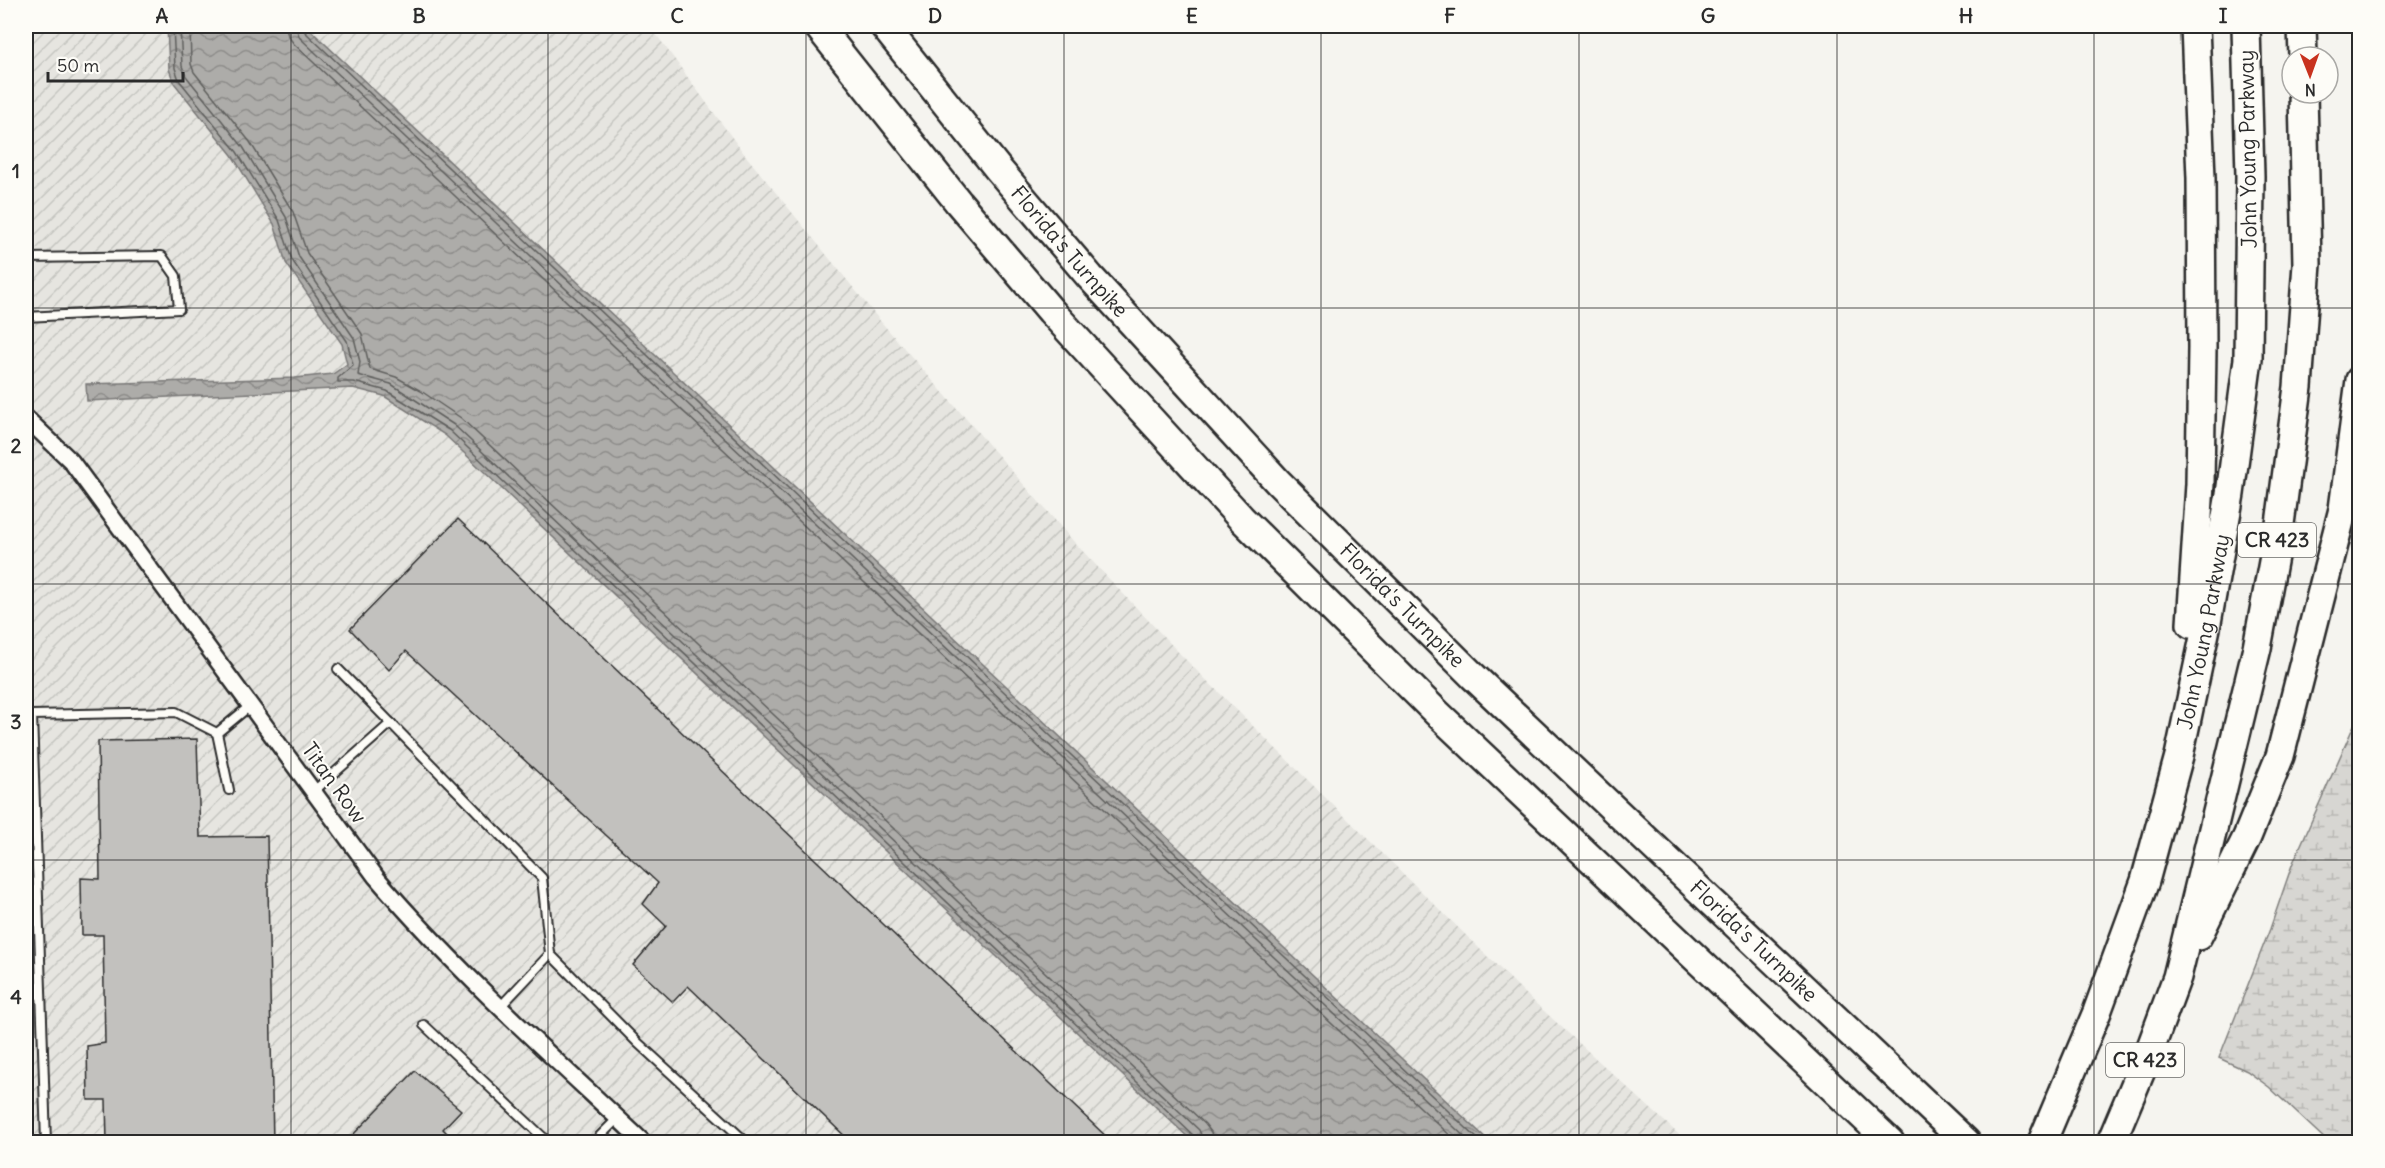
<svg xmlns="http://www.w3.org/2000/svg" width="2385" height="1168" viewBox="0 0 2385 1168" font-family="Delius,sans-serif">
  <style>
    .industrial { fill: url(#industrial-furrows) }
    .wetland { fill: url(#wetland-marsh); stroke: #81807e; stroke-width: 1.5 }
    .water { fill: url(#water-waves); stroke: #797877; stroke-width: 1.5 }
    .lines { fill: none; stroke-linecap: round; stroke-linejoin: round }
    .shore { stroke: #5f5f5d; stroke-width: 1.5 }
    .building { fill: #c2c1be; stroke: #2b2b2b; stroke-width: 1.5 }
    .lane-casing { stroke: #2b2b2b; stroke-width: 12 }
    .street-casing { stroke: #2b2b2b; stroke-width: 20 }
    .highway-casing { stroke: #2b2b2b; stroke-width: 32 }
    .lane { stroke: #fdfcf7; stroke-width: 8 }
    .street { stroke: #fdfcf7; stroke-width: 15 }
    .highway { stroke: #fdfcf7; stroke-width: 27 }
    .grid { fill: none; stroke: #2b2b2b; stroke-width: 1.5; stroke-opacity: 0.55 }
    .labels { text-anchor: middle; stroke-width: 4.5; stroke-linejoin: round; paint-order: stroke }
    .shield { fill: #fdfcf7; stroke: #6a6a68; stroke-width: 1.5 }
    .shield-label { font-size: 20px; font-weight: bold; fill: #2b2b2b }
    .street-label { font-size: 21px; fill: #2b2b2b; stroke: #fdfcf7 }
    .neatline { fill: none; stroke: #2b2b2b; stroke-width: 2 }
    .grid-label { font-size: 20px; text-anchor: middle; font-weight: bold; fill: #2b2b2b }
  </style>
  <defs>
    <pattern id="industrial-furrows" width="10" height="10" patternUnits="userSpaceOnUse" patternTransform="scale(1.5)"><rect width="10" height="10" fill="#e6e5e0"/><path d="M-1 1l2-2M0 10L10 0M9 11l2-2" fill="none" stroke="#c5c5c0"/></pattern>
    <pattern id="wetland-marsh" width="20" height="14" patternUnits="userSpaceOnUse" patternTransform="scale(1.5)"><rect width="20" height="14" fill="#d7d6d2"/><path d="M1 5h8M5 5V1M11 12h8M15 12V8" fill="none" stroke="#b9b8b4"/></pattern>
    <pattern id="water-waves" width="16" height="10" patternUnits="userSpaceOnUse" patternTransform="scale(1.5)"><rect width="16" height="10" fill="#adaca9"/><path d="M0 5q4-4 8 0t8 0" fill="none" stroke="#8d8c8a"/></pattern>
  </defs>
  <rect width="100%" height="100%" fill="#f5f4ef"/>
  <filter id="ink" filterUnits="userSpaceOnUse"><feTurbulence type="fractalNoise" baseFrequency=".0167" numOctaves="2"/><feDisplacementMap in="SourceGraphic" scale="12" xChannelSelector="R" yChannelSelector="G"/><feConvolveMatrix kernelMatrix="1 2 1 2 8 2 1 2 1" color-interpolation-filters="sRGB"/></filter>
  <g filter="url(#ink)">
    <!-- industrial -->
    <polygon class="industrial" points="26,26 650,26 742,151 882,323 1075,543 1184,658 1329,801 1532,1000 1687,1142 26,1142"/>
    <!-- wetland -->
    <polygon class="wetland" points="2359,714 2359,1142 2328,1142 2269,1087 2247,1071 2219,1058 2270,929 2292,865"/>
    <!-- water -->
    <polygon class="water" points="167,26 306,26 1490,1142 1193,1142 445,435 384,396 353,388 87,401 86,384 295,378 333,374 347,364 342,344 286,263 274,224 232,155 174,83 169,69"/>
    <g class="lines">
      <!-- shore -->
      <g class="shore">
        <polyline points="173,26 175,68 179,80 237,152 279,220 292,260 347,341 353,365 338,378 338,382 354,382 387,391 449,430 1194,1136 1196,1142"/>
        <polyline points="180,26 182,66 186,76 243,147 286,217 299,257 354,338 360,362 358,375 391,384 454,425 1199,1130 1204,1142"/>
        <polyline points="190,26 191,64 194,72 250,142 293,212 307,253 362,334 370,369 396,377 421,391 461,418 1205,1124 1211,1132 1213,1142"/>
        <polyline points="286,26 288,36 294,44 1457,1142"/>
        <polyline points="295,26 300,38 1470,1142"/>
        <polyline points="303,26 305,32 1481,1142"/>
      </g>
    </g>
    <!-- building -->
    <g class="building">
      <polygon points="458,519 1113,1143 852,1143 688,986 673,1002 633,965 666,926 643,904 658,883 406,651 389,670 350,629"/>
      <polygon points="197,739 200,837 267,836 273,1143 107,1143 106,1100 88,1100 87,1046 105,1043 103,935 82,935 81,878 100,879 98,741"/>
      <polygon points="415,1071 461,1110 443,1129 457,1143 345,1143"/>
    </g>
    <g class="lines">
      <!-- lane casing -->
      <g class="lane-casing">
        <g id="lane">
          <polyline points="26,258 162,256 176,276 179,309 26,317"/>
          <polyline points="338,669 542,878 550,954"/>
          <polyline points="217,733 229,790"/>
          <polyline points="314,791 391,723"/>
          <polyline points="26,814 35,814"/>
          <polyline points="26,994 41,995"/>
          <polyline points="500,1007 550,954 637,1042 746,1142"/>
          <polyline points="424,1025 548,1142"/>
          <polyline points="46,1142 32,715 176,712 217,733 251,705"/>
          <polyline points="594,1142 618,1118"/>
        </g>
      </g>
      <!-- street casing -->
      <g class="street-casing">
        <path id="street" d="M 26,418 L 71,461 L 376,877 C 458,973 552,1056 643,1142"/>
      </g>
      <!-- highway casing -->
      <g class="highway-casing">
        <g id="highway">
          <polyline points="818,26 959,203 1051,311 1241,518 1437,713 1890,1142"/>
          <path id="s1" d="M 884,26 L 999,170 L 1090,277 L 1278,482 L 1473,676 L 1966,1142"/>
          <polyline points="2302,26 2303,57"/>
          <polyline points="2191,624 2200,484 2202,348 2201,178 2195,26"/>
          <polyline points="2198,936 2247,837 2280,756 2343,509 2360,380"/>
          <path id="s2" d="M 2042,1142 L 2097,1012 L 2145,881 L 2179,756 L 2206,628 L 2230,494 L 2248,359 L 2250,176 L 2246,26"/>
          <polyline points="2111,1142 2151,1047 2177,977 2257,648 2280,524 2298,387 2307,264 2303,93"/>
        </g>
      </g>
      <!-- lane -->
      <use href="#lane" class="lane"/>
      <!-- street -->
      <use href="#street" class="street"/>
      <!-- highway -->
      <use href="#highway" class="highway"/>
    </g>
  </g>
  <!-- grid -->
  <path class="grid" d="M 291,26 L 291,1142M 548,26 L 548,1142M 806,26 L 806,1142M 1064,26 L 1064,1142M 1321,26 L 1321,1142M 1579,26 L 1579,1142M 1837,26 L 1837,1142M 2094,26 L 2094,1142M 26,308 L 2360,308M 26,584 L 2360,584M 26,860 L 2360,860"/>
  <g class="labels">
    <!-- shield labels -->
    <g class="shield">
      <rect x="2238" y="523" width="78" height="34" rx="4.5"/>
      <rect x="2106" y="1043" width="78" height="34" rx="4.5"/>
    </g>
    <g class="shield-label">
      <text x="2277" y="547">CR 423</text>
      <text x="2145" y="1067">CR 423</text>
    </g>
    <!-- street labels -->
    <g class="street-label">
      <text transform="translate(2248 149) rotate(-91)" y="7">John Young Parkway</text>
      <text dy="7" stroke="none"><textPath href="#s1" startOffset="292">Florida's Turnpike</textPath></text>
      <text dy="7" stroke="none"><textPath href="#s1" startOffset="778">Florida's Turnpike</textPath></text>
      <text dy="7" stroke="none"><textPath href="#s2" startOffset="537">John Young Parkway</textPath></text>
      <text transform="translate(334 783) rotate(54)" y="7">Titan Row</text>
      <text dy="7" stroke="none"><textPath href="#s1" startOffset="1264">Florida's Turnpike</textPath></text>
    </g>
  </g>
  <!-- margin -->
  <rect width="2385" height="1168" fill="none" stroke="#fdfcf7" stroke-width="66"/>
  <!-- north arrow -->
  <g transform="translate(2310 75) rotate(179)"><circle r="28" fill="#fdfcf7" stroke="#a9a8a5" stroke-width="1.5"/>
  <path d="M0-4.5L10 22L0 15L-10 22Z" fill="#c8321e"/>
  <text y="-9" font-size="16" font-weight="bold" text-anchor="middle" fill="#2b2b2b">N</text>
  </g>
  <!-- scale -->
  <path d="M48 72v9h135v-9" fill="none" stroke="#2b2b2b" stroke-width="3"/>
  <text x="57" y="72" font-size="18" fill="#2b2b2b" stroke="#fdfcf7" stroke-width="4.5" paint-order="stroke">50 m</text>
  <rect x="33" y="33" width="2319" height="1102" class="neatline"/>
  <g class="grid-label">
    <text x="162" y="23">A</text>
    <text x="419" y="23">B</text>
    <text x="677" y="23">C</text>
    <text x="935" y="23">D</text>
    <text x="1192" y="23">E</text>
    <text x="1450" y="23">F</text>
    <text x="1708" y="23">G</text>
    <text x="1966" y="23">H</text>
    <text x="2223" y="23">I</text>
    <text x="16" y="178">1</text>
    <text x="16" y="453">2</text>
    <text x="16" y="729">3</text>
    <text x="16" y="1004">4</text>
  </g>
</svg>
